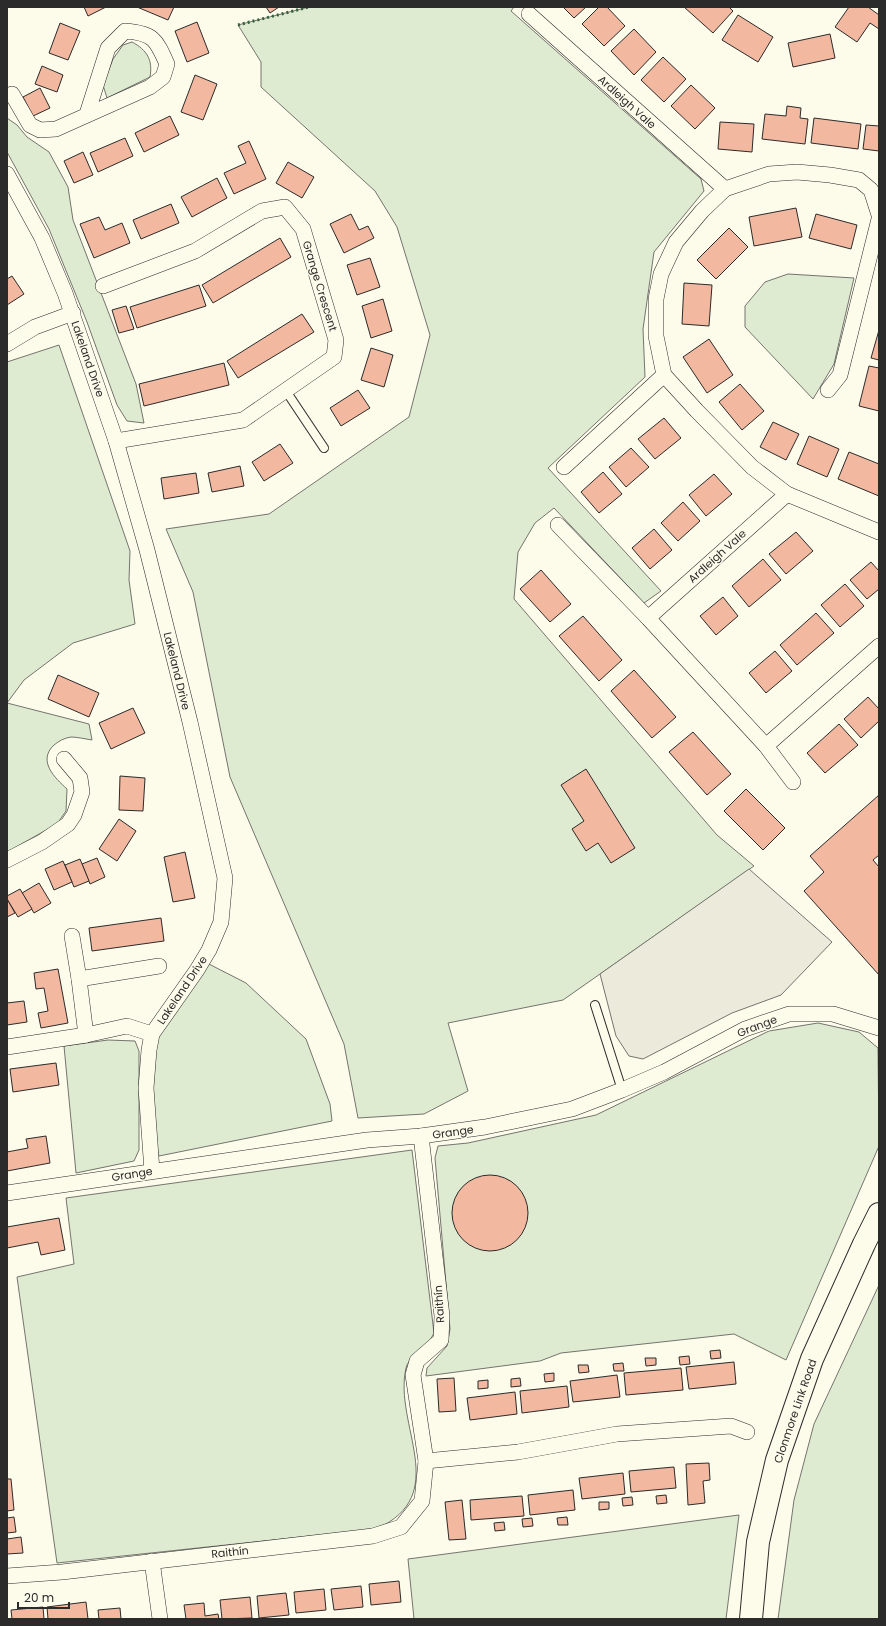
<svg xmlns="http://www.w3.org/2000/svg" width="886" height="1626" viewBox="0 0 886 1626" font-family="Poppins,sans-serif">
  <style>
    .green { fill: #deebd1; stroke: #74746e }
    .parking { fill: #eceadb; stroke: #74746e }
    .building { fill: #f2b8a0; stroke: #2b2b2b }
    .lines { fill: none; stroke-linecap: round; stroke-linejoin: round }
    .service-casing { stroke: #2b2b2b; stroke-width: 10 }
    .minor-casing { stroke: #2b2b2b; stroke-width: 16 }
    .secondary-casing { stroke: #2b2b2b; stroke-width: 24 }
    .service { stroke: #fdfbea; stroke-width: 8 }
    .minor { stroke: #fdfbea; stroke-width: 15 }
    .secondary { stroke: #fdfbea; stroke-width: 22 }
    .hedge { stroke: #34623c; stroke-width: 3; stroke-dasharray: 2 3; stroke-linecap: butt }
    .labels { text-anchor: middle; stroke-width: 3; stroke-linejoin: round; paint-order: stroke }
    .street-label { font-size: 11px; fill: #2b2b2b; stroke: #fdfbea }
  </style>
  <rect width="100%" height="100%" fill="#fdfbea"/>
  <!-- green -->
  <g class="green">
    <polygon points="309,7 514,7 511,11 701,179 704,191 654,252 643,329 645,377 548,468 661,591 644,603 554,508 535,523 518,552 514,599 717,835 754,866 563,1000 448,1023 468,1091 424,1114 358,1118 344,1044 230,777 193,592 166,529 269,514 409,417 430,335 397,227 375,191 261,87 261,62 238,25"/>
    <path d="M 132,42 C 147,50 153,60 150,77 L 107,98 L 103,85 L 113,59 L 123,45 Z"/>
    <polygon points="7,118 17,125 27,137 49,152 68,187 73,220 136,384 144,423 127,421 117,405 87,322 49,229 7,152"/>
    <polygon points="788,274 854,278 834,364 813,399 745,327 745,306 765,282"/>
    <path d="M 59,345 L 130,551 L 129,580 L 135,624 L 73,643 L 24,680 L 7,703 L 89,724 L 92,740 C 86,739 77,737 71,737 C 64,738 59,741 54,745 C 37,761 55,778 67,789 L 66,811 L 57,824 L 7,852 L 7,362 Z"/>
    <polygon points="203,961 246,983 306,1039 330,1104 332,1121 159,1156 149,1118 149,1050"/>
    <polygon points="818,1023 859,1032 878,1048 879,1146 786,1360 734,1334 561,1353 540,1361 426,1376 427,1368 447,1346 450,1329 435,1158 438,1146 468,1143 596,1115 769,1031"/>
    <polygon points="108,1040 135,1041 139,1051 139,1150 134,1161 76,1173 64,1046"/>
    <path d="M 412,1150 L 434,1333 C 432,1337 429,1342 426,1346 C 420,1354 408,1358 406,1368 C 393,1425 453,1495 376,1529 L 57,1563 L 17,1277 L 74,1264 L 66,1198 Z"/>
    <polygon points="879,1285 879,1619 778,1619 794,1500 814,1424"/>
    <polygon points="739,1515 726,1619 414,1619 408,1559"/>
  </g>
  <!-- parking -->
  <polygon class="parking" points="749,869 832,942 781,995 732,1013 643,1059 629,1056 616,1036 600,974"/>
  <!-- building -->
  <g class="building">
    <polygon points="84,7 106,7 88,16"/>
    <polygon points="137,7 174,7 168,20"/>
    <polygon points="266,7 279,7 270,13"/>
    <polygon points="563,7 586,7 574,18"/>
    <polygon points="599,7 607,7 625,26 604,46 582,24"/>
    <polygon points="684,7 729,7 733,11 713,33"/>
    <polygon points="849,7 868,7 879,15 879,29 870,23 857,42 835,27"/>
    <polygon points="738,15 773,37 758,62 722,40"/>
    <polygon points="197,22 209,53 187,62 175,31"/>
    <polygon points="60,23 80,31 68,60 49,53"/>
    <polygon points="634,29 656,52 634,75 611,51"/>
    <polygon points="830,34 835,58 793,67 788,43"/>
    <polygon points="663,57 686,79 664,102 641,80"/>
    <polygon points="42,66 63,75 57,92 35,84"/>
    <polygon points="195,75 217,84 203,120 181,112"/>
    <polygon points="691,85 715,108 695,129 671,106"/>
    <polygon points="40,88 50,108 33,116 23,97"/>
    <polygon points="787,106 801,108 800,118 808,119 805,144 762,139 765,114 786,116"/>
    <polygon points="170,116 179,135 144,152 135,133"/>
    <polygon points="814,118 861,124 858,149 811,143"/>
    <polygon points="720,122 754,124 752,152 718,149"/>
    <polygon points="866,125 879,126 879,151 863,149"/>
    <polygon points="125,138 133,156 98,172 90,153"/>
    <polygon points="249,141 266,179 234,194 224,173 246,163 238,146"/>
    <polygon points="83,152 93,175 74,183 64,161"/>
    <polygon points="288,162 314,177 302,198 276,183"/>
    <polygon points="217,178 227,198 192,217 181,197"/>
    <polygon points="171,204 179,223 141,239 133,220"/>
    <polygon points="796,208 802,237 754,246 749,217"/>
    <polygon points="351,214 359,230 368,226 374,238 344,253 330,224"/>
    <polygon points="816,214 857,225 851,249 809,238"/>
    <polygon points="99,217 105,230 122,223 130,243 94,258 80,224"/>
    <polygon points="729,228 748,247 716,279 697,260"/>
    <polygon points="280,238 291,257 213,303 202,285"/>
    <polygon points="370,258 380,287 357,295 347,265"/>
    <polygon points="12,276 24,294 7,305 7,279"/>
    <polygon points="684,283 712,285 709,326 682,324"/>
    <polygon points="199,285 206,306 137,328 130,307"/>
    <polygon points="383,299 392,331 371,338 362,306"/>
    <polygon points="126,306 134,329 119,333 112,310"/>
    <polygon points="302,314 314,332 238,378 227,361"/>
    <polygon points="879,330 879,360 871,358"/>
    <polygon points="709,339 733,375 707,393 683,357"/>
    <polygon points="371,348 393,355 384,387 361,380"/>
    <polygon points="224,363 229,385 144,406 139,384"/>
    <polygon points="869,366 879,368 879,411 859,406"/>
    <polygon points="740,384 764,411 742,430 719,402"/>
    <polygon points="358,390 370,408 341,426 330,408"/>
    <polygon points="664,418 681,438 655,459 638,439"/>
    <polygon points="773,422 799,434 786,460 760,447"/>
    <polygon points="809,436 839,449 827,477 797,464"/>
    <polygon points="280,444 293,463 264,481 252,462"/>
    <polygon points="631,448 649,467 626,487 609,467"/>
    <polygon points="849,452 879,464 879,496 838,479"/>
    <polygon points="240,466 244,486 212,492 208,473"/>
    <polygon points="603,472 622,494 599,513 581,492"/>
    <polygon points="196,473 199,493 164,499 161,478"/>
    <polygon points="714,474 732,494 706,516 689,495"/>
    <polygon points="683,502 700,521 678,541 661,523"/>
    <polygon points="654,529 672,550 650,569 632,548"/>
    <polygon points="796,532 813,551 786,574 769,554"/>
    <polygon points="763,559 781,580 749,607 732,586"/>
    <polygon points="871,562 879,571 879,589 867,599 850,580"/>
    <polygon points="541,570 571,604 550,622 520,589"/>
    <polygon points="845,584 864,606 840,627 821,605"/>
    <polygon points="723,597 738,616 716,635 700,616"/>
    <polygon points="816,613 834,633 797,665 780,645"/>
    <polygon points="583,616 622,660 599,681 559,636"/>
    <polygon points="775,651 792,671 766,693 749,673"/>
    <polygon points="634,670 676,717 652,738 611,691"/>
    <polygon points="58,675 99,693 89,717 48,699"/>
    <polygon points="868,697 879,709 879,721 861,738 844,719"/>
    <polygon points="133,708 145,733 111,749 99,723"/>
    <polygon points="839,724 858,745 825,773 807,753"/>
    <polygon points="693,732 731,774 707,795 669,752"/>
    <polygon points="586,769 635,848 611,863 598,843 586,851 572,829 584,821 561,785"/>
    <polygon points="120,776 145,778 143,811 119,810"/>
    <polygon points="746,789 785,828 763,850 724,811"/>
    <polygon points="879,795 879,855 873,860 879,867 879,975 804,891 824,872 810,856"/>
    <polygon points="119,819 136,831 117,861 99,849"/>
    <polygon points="185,852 195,898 173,902 164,857"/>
    <polygon points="97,858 105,877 90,884 82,864"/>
    <polygon points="80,859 89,881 74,887 65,865"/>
    <polygon points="63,861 72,882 54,890 45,869"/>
    <polygon points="39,883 51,903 34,913 22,893"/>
    <polygon points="20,889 32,909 18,917 7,899 7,896"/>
    <polygon points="7,899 15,913 7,917"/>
    <polygon points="161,918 164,941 92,951 89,928"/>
    <polygon points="58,969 68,1023 41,1028 38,1013 48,1011 44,988 36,989 34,973"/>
    <polygon points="24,1001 27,1022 7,1025 7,1003"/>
    <polygon points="56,1063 59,1085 13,1092 10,1069"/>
    <polygon points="46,1136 50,1163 7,1171 7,1152 28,1148 26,1139"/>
    <circle cx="490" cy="1213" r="38"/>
    <polygon points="59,1218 65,1250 41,1255 38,1242 7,1248 7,1227"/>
    <polygon points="720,1350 721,1358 711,1359 710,1351"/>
    <polygon points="689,1356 690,1364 680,1365 679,1357"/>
    <polygon points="645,1358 656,1358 656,1365 646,1366"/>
    <polygon points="734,1362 736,1384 689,1389 686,1367"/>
    <polygon points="623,1363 624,1371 614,1371 613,1364"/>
    <polygon points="578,1365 588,1365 589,1372 579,1373"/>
    <polygon points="681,1368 683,1390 626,1395 624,1373"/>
    <polygon points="554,1373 554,1381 545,1382 544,1374"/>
    <polygon points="617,1375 620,1397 573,1402 570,1381"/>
    <polygon points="454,1378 456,1411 439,1412 437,1379"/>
    <polygon points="520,1378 521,1386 511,1387 511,1379"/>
    <polygon points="488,1380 488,1388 478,1389 478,1381"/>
    <polygon points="567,1386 569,1407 522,1413 520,1391"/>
    <polygon points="515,1392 517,1414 470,1420 467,1398"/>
    <polygon points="709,1463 710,1480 703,1481 705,1503 688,1505 686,1464"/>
    <polygon points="674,1467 676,1488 631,1492 629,1471"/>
    <polygon points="623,1473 625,1494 582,1499 579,1478"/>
    <polygon points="7,1479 11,1479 14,1510 7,1511"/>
    <polygon points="573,1490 575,1510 530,1515 528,1495"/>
    <polygon points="666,1495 667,1503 657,1504 656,1496"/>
    <polygon points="522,1496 524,1516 471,1520 470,1500"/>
    <polygon points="632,1497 633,1505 623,1506 622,1498"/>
    <polygon points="462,1500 466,1539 449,1540 445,1502"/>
    <polygon points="599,1502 609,1502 609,1509 599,1510"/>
    <polygon points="14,1517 16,1532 7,1533 7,1518"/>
    <polygon points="567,1517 568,1525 558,1525 557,1518"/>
    <polygon points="532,1518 533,1526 523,1527 522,1519"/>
    <polygon points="504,1522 505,1530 495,1531 494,1523"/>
    <polygon points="21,1537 23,1553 7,1554 7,1539"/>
    <polygon points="399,1581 401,1602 371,1605 369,1584"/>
    <polygon points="361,1586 363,1607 334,1610 331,1589"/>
    <polygon points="324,1589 326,1610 296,1613 294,1592"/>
    <polygon points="286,1593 289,1615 259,1618 257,1596"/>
    <polygon points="250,1597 252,1618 222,1619 220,1600"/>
    <polygon points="86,1602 88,1619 48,1619 47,1607"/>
    <polygon points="204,1603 205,1616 218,1614 219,1619 186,1619 184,1605"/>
    <polygon points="43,1607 44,1619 12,1619 11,1610"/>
    <polygon points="120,1608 121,1619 99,1619 98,1610"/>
  </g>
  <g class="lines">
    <!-- service casing -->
    <g class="service-casing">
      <g id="service">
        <polyline points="286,391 324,448"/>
        <polyline points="595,1005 622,1090"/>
      </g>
    </g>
    <!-- minor casing -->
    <g class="minor-casing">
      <g id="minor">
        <polyline points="529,14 725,189"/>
        <path d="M 12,94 L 30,125 L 40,130 L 56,129 L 150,87 L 163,77 L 167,64 C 156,39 153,33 125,31 L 108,48 L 87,114"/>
        <polyline points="7,174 42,238 65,293 116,441 147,550 190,722 225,878 221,922 209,950 197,970 152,1034 149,1050 146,1088 152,1171"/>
        <polyline points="879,215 871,190 859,180 830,175 797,172 769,174 725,189 702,211 676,242 661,274 656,299 656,336 664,375 697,411 752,467 787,494 879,532"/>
        <polyline points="103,286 195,251 262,211 285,207 303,229 336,340 334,357 243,420 116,441"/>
        <polyline points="7,344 35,327 73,313"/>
        <polyline points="828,390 840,375 879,219"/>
        <polyline points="564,467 664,375"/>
        <polyline points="558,525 648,618 766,746 793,782"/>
        <polyline points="648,618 787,494"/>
        <polyline points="766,746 879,646"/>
        <polyline points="7,860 42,842 68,824 74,815 82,792 80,778 64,759"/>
        <polyline points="72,936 79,979 86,1035"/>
        <polyline points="79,979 159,966"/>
        <polyline points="7,1047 86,1035 127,1026 152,1034"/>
        <polyline points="7,1193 367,1140 421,1136 485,1127 572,1109 622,1090 664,1072 745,1029 789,1014 833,1014 879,1028"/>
        <polyline points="426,1461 518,1452 617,1434 731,1426 747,1432"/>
        <polyline points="152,1561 160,1619"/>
        <polyline points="7,1576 62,1572 373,1536 401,1527 422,1501 426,1461 413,1375 417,1361 441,1340 442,1316 421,1136"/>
      </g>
    </g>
    <!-- secondary casing -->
    <g class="secondary-casing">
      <polyline id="secondary" points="751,1619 758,1542 777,1460 812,1359 864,1244 879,1214"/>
    </g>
    <!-- service -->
    <use href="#service" class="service"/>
    <!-- minor -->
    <use href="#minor" class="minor"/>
    <!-- secondary -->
    <use href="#secondary" class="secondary"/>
    <!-- hedge -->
    <polyline class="hedge" points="238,25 309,7"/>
  </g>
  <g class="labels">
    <!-- street labels -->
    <g class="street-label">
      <text transform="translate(627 102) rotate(42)" y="4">Ardleigh Vale</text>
      <text transform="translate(320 286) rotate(73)" y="4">Grange Crescent</text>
      <text transform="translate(88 359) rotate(71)" y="4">Lakeland Drive</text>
      <text transform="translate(717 556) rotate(-42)" y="4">Ardleigh Vale</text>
      <text transform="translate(177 671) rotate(76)" y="4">Lakeland Drive</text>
      <text transform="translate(182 990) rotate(-56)" y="4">Lakeland Drive</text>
      <text transform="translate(757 1026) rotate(-21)" y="4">Grange</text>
      <text transform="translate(453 1132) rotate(-8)" y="4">Grange</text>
      <text transform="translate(132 1174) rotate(-9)" y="4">Grange</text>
      <text transform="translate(439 1304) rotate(-94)" y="4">Raithín</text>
      <text transform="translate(795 1411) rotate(-71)" y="4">Clonmore Link Road</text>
      <text transform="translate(230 1552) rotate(-6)" y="4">Raithín</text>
    </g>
  </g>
  <!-- border -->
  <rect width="886" height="1626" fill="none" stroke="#2b2b2b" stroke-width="16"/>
  <!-- scale -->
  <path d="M18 1602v6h51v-6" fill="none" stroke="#2b2b2b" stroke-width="2"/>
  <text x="24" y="1602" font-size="12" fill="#2b2b2b" stroke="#fdfbea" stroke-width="3" paint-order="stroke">20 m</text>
</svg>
